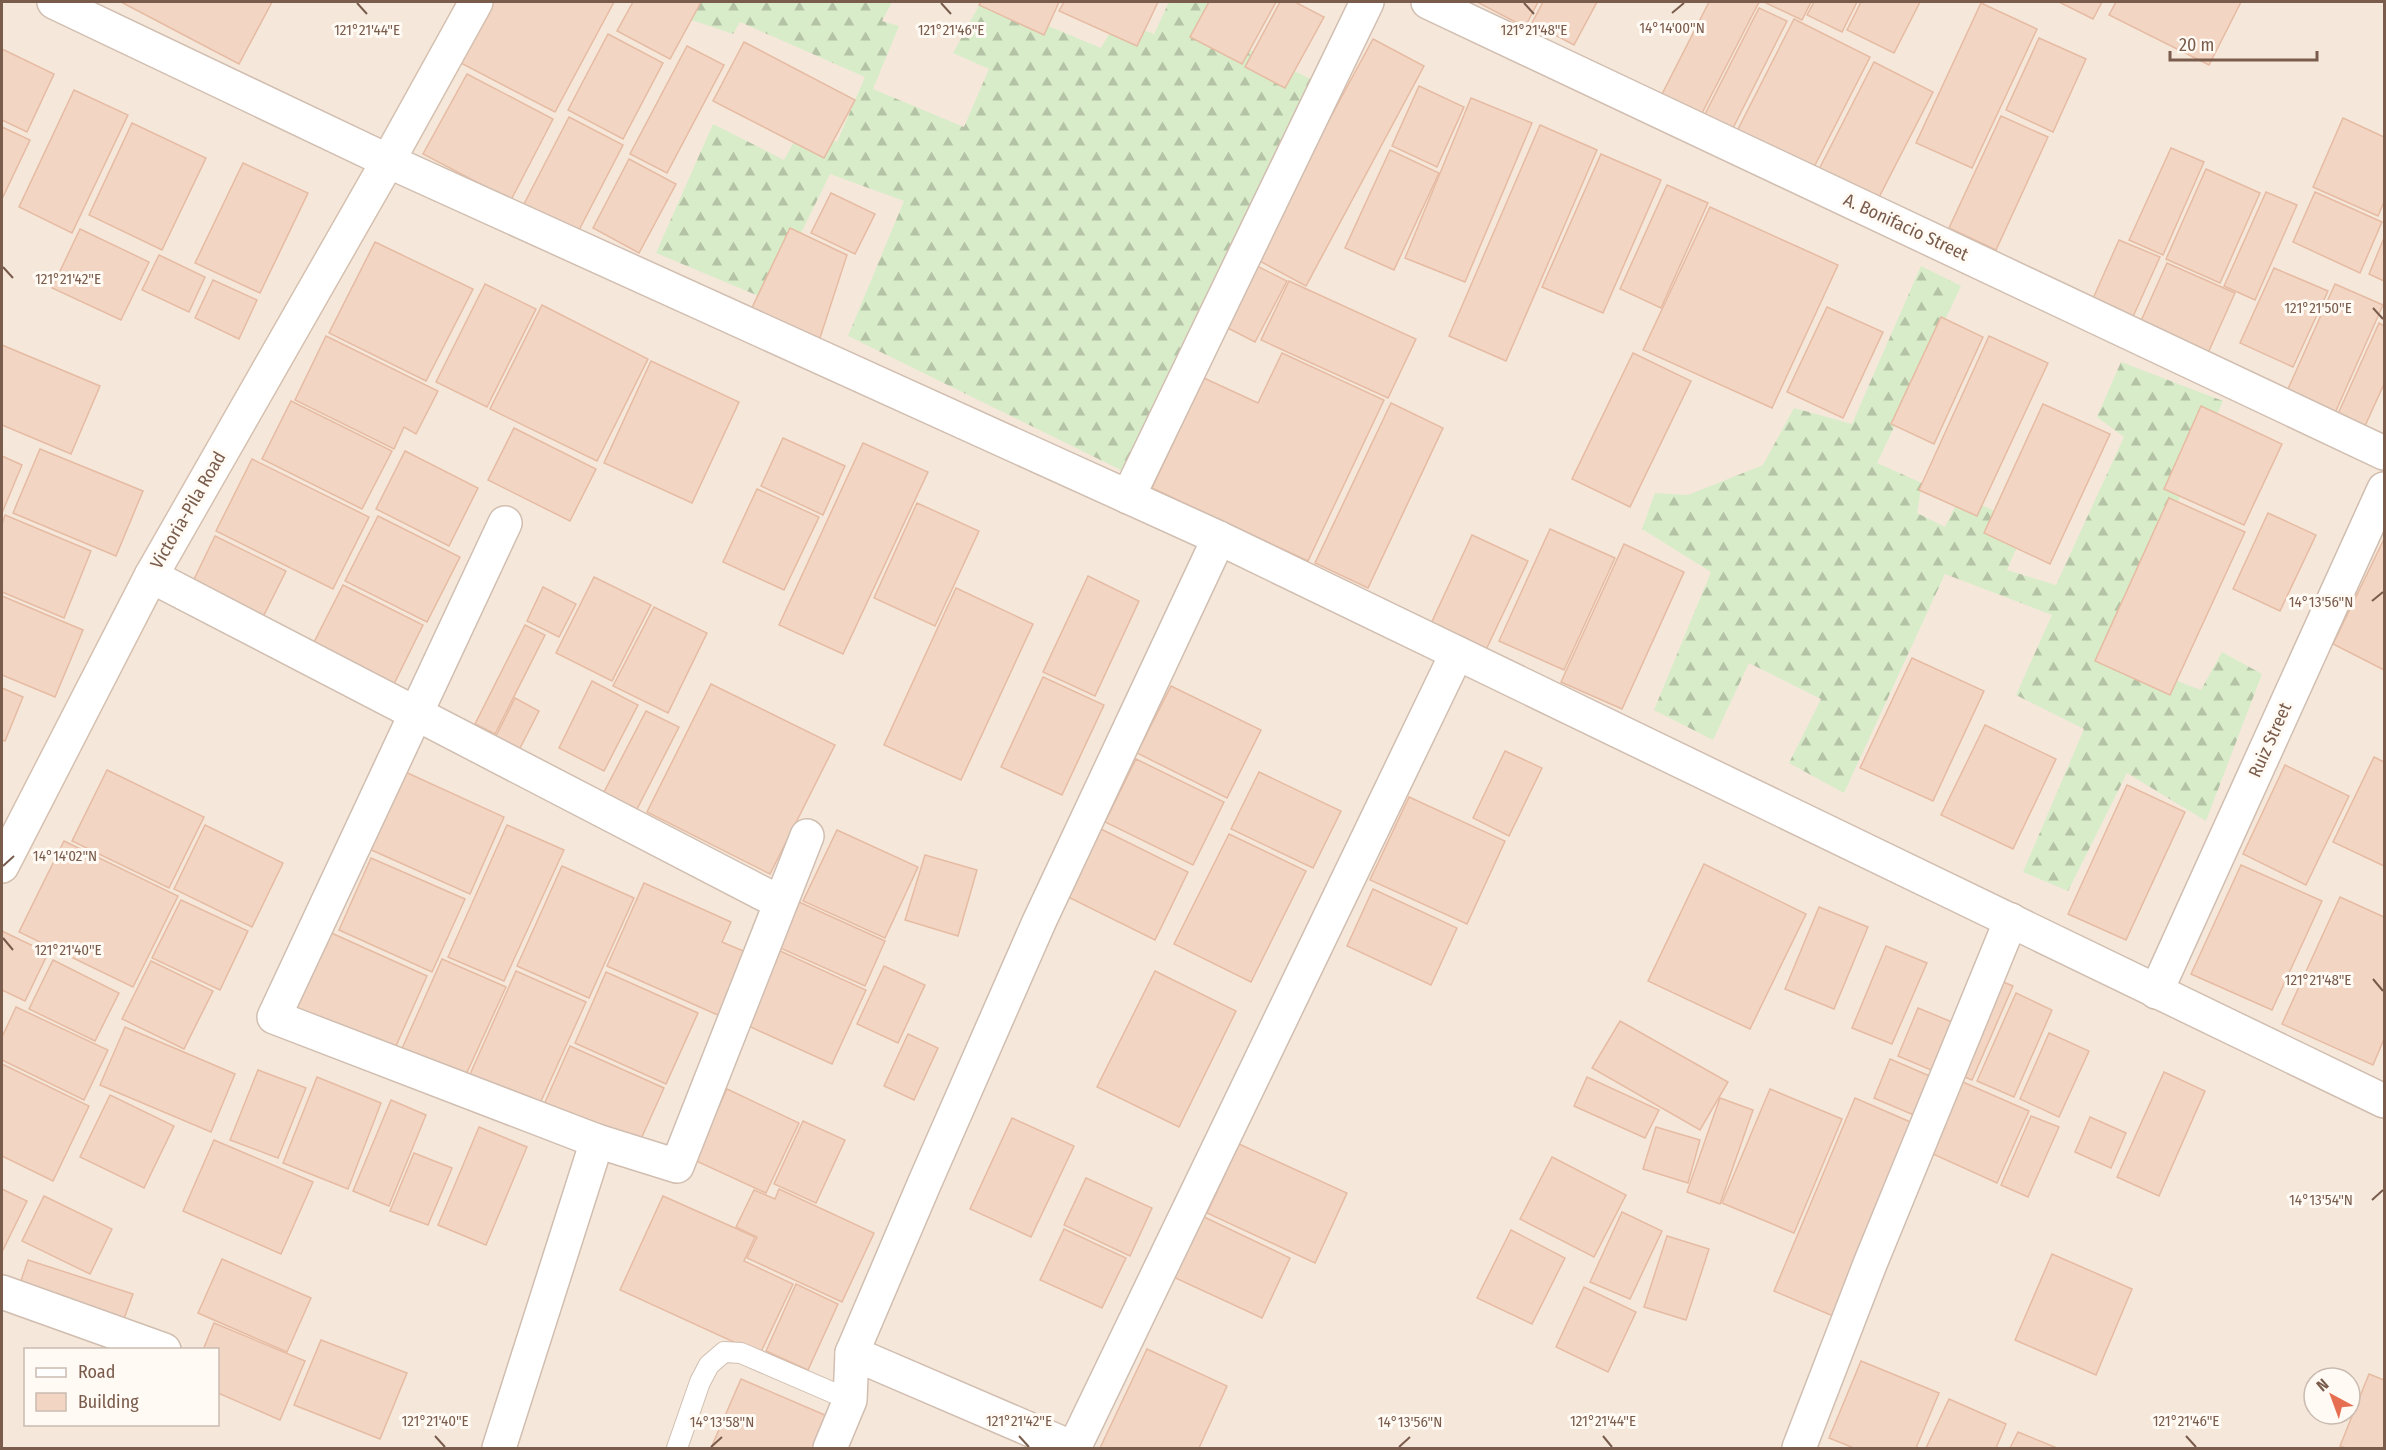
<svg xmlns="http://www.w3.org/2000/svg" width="2386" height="1450" viewBox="0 0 2386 1450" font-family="'Fira Sans Condensed',sans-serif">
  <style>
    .residential { fill: #f5e8da; fill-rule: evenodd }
    .forest { fill: url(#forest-firs) }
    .building { fill: #f3d5c3; stroke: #e6bba3; stroke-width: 1.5 }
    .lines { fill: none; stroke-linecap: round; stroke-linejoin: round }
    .lane-casing { stroke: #d1beb0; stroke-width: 22 }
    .street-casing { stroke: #d1beb0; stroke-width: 36 }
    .secondary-casing { stroke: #d6c0b0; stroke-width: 36 }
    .lane { stroke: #fff; stroke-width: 20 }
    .street { stroke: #fff; stroke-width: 33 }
    .secondary { stroke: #fff; stroke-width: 33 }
    .ticks { fill: none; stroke: #7a5c4d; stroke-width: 2 }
    .labels { text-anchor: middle; stroke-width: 6; stroke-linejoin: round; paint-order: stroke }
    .street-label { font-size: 18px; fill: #7a5c4d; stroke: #fffaf3 }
    .ticks-label { font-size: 15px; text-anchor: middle; fill: #7a5c4d; stroke: #fffaf3; stroke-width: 6; stroke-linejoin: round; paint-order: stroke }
  </style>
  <defs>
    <pattern id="forest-firs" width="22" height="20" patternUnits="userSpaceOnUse" patternTransform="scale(1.5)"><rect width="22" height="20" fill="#d8ecc9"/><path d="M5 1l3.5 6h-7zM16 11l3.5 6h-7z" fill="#b4c2a5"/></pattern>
  </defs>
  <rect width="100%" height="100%" fill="#fdf6ec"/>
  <!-- residential -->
  <path class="residential" d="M 2,2 L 2384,2 L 2384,1448 L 2,1448 ZM 26,1350 L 218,1350 L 218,1424 L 26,1424 ZM 2314,1378 L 2350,1378 L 2350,1414 L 2314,1414 Z"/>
  <!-- forest -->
  <g class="forest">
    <polygon points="694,2 892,2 882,21 899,26 873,89 964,127 989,69 953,53 981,2 991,2 1101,48 1117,20 1154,34 1169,2 1229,2 1215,33 1317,82 1123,471 848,336 904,201 830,174 768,300 656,253 713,124 784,160 802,127 837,142 865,77 740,22 733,34 686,18"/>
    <polygon points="1921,266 1961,286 1877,463 1922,483 1917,513 1945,527 1961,495 2026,526 2007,570 2056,585 2124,437 2097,417 2121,362 2223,401 2109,655 2201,690 2222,652 2262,674 2206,821 2127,773 2068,891 2023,872 2084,729 2016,695 2052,615 1945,574 1844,793 1789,763 1821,699 1749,663 1713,740 1654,710 1711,572 1642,529 1655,493 1688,495 1763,465 1794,408 1852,424"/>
  </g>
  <!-- building -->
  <g class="building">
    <polygon points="121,2 272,2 239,64"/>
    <polygon points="487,2 614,2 555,112 457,61"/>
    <polygon points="633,2 701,2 670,59 617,31"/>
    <polygon points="981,2 1059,2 1044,35 979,5"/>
    <polygon points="1064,2 1158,2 1137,46 1059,11"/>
    <polygon points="1209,2 1276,2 1242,64 1190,37"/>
    <polygon points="1280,2 1295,2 1324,17 1285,88 1245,67"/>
    <polygon points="1480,2 1538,2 1525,27 1479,3"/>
    <polygon points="1543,2 1597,2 1574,45 1532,23"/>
    <polygon points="1709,2 1759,2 1697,123 1658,102"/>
    <polygon points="1764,2 1811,2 1802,20"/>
    <polygon points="1814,2 1857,2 1842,32 1807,15"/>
    <polygon points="1861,2 1920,2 1894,53 1847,30"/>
    <polygon points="2059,2 2102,2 2093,19"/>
    <polygon points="2116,2 2241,2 2209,65 2109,15"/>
    <polygon points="1981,3 2037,29 1972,168 1916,143"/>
    <polygon points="1759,8 1787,21 1730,134 1702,120"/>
    <polygon points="1794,19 1870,57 1810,175 1734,137"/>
    <polygon points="608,34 663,63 623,139 568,110"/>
    <polygon points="2039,38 2086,59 2053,132 2006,110"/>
    <polygon points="1373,39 1424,66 1306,286 1254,258"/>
    <polygon points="744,42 855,100 824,158 713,101"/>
    <polygon points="687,46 724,65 667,173 630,154"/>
    <polygon points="2,49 54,74 27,132 2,120"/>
    <polygon points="1874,62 1933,92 1874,207 1815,177"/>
    <polygon points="467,74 553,119 511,200 423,154"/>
    <polygon points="1419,86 1464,107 1437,167 1392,146"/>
    <polygon points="74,90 128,115 72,233 19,207"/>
    <polygon points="1471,98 1532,123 1465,282 1405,258"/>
    <polygon points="2001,116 2048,137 1996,250 1949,228"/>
    <polygon points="569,117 623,145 578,232 524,204"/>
    <polygon points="2343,118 2384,137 2384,202 2378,216 2313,187"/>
    <polygon points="132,123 206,158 162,250 89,215"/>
    <polygon points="1540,125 1597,150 1506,361 1449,336"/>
    <polygon points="2,127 30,140 2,199"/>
    <polygon points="2171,148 2204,162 2163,255 2129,240"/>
    <polygon points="1390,150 1439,173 1394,270 1345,248"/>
    <polygon points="1601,154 1661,180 1603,313 1542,287"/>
    <polygon points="629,159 676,184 639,253 593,228"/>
    <polygon points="243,163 308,193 260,293 195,263"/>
    <polygon points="2206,169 2260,193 2220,283 2166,259"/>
    <polygon points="1667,185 1708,203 1661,308 1620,289"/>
    <polygon points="2266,192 2297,205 2255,300 2224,286"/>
    <polygon points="2315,192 2382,222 2360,273 2293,242"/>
    <polygon points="831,193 875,214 855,254 811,233"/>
    <polygon points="1710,207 1838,265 1772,408 1643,350"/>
    <polygon points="790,228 847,255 818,344 750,312"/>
    <polygon points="80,229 149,262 121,320 52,288"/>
    <polygon points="2384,238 2384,281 2369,274"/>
    <polygon points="2119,240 2160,257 2131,321 2091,303"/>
    <polygon points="375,242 473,289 426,381 329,333"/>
    <polygon points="159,255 205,277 189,312 142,290"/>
    <polygon points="1243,259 1287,281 1255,342 1212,320"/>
    <polygon points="2167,263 2235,293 2208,353 2140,323"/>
    <polygon points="2274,268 2328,291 2293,367 2240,343"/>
    <polygon points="213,280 257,300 239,339 195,318"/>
    <polygon points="1289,281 1416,339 1388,398 1261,340"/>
    <polygon points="485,284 536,309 487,407 436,382"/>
    <polygon points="2335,284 2383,305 2331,422 2283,400"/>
    <polygon points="542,305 648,359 597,461 490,409"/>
    <polygon points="1827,307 1883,332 1843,418 1787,392"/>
    <polygon points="1941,317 1983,337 1934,444 1891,424"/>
    <polygon points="2379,323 2384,326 2384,384 2364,428 2337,416"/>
    <polygon points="326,336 438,391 416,434 404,427 394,449 295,400"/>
    <polygon points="1989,336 2048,363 1977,516 1919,490"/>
    <polygon points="2,345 100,386 71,454 2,425"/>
    <polygon points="1282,353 1384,400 1308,561 1152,488 1204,378 1258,403"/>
    <polygon points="1633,353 1691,381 1630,507 1572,479"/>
    <polygon points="651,361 739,402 692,503 604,463"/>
    <polygon points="291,401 392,451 362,509 262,459"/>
    <polygon points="1391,403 1443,428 1368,588 1315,563"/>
    <polygon points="2043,404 2110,434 2050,564 1984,533"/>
    <polygon points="2201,406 2282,444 2244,525 2164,489"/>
    <polygon points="514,428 596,469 570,521 488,480"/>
    <polygon points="783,438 845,466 823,515 761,486"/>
    <polygon points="863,443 928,472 843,654 779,625"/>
    <polygon points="40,449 143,491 116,556 13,513"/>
    <polygon points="405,451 478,488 449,546 376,509"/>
    <polygon points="2,456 22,465 2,513"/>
    <polygon points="252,459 369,517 333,589 216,531"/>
    <polygon points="757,489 819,517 784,590 723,562"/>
    <polygon points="2169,498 2245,532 2170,695 2095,661"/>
    <polygon points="917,503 979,531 935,626 874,598"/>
    <polygon points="2268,513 2316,535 2280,611 2233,589"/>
    <polygon points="5,515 91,551 64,618 2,592 2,524"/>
    <polygon points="378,516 460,557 427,622 345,581"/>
    <polygon points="1550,529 1615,558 1564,670 1499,641"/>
    <polygon points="1472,535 1528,561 1484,654 1429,628"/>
    <polygon points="215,536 286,571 254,635 184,600"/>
    <polygon points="2384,539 2384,670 2333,644"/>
    <polygon points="1624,544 1684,572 1622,709 1561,682"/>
    <polygon points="1088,576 1139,601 1095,696 1043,672"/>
    <polygon points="594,577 651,605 612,681 556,653"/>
    <polygon points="343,585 423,625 387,698 306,658"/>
    <polygon points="543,587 576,604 559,637 527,621"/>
    <polygon points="956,588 1033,624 961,780 884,745"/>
    <polygon points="2,596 83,630 55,697 2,675"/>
    <polygon points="654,607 707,633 668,713 613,686"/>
    <polygon points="525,625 545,635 495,734 475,724"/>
    <polygon points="1912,658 1984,691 1933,801 1860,768"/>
    <polygon points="1043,677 1104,705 1062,795 1001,767"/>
    <polygon points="592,681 638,705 604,771 559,748"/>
    <polygon points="711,684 835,745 770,874 647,812"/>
    <polygon points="1171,686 1261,730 1227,798 1137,753"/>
    <polygon points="2,688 23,697 5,741 2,740"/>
    <polygon points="515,698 539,711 515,758 491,746"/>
    <polygon points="646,711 679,727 636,811 603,794"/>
    <polygon points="1985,725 2056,759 2013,849 1941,815"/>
    <polygon points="1505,751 1542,768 1509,836 1473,818"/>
    <polygon points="2374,757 2384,762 2384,866 2333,842"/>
    <polygon points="1136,759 1224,802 1193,865 1105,822"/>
    <polygon points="2285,765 2349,796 2306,885 2243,854"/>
    <polygon points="107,770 204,817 169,888 72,841"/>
    <polygon points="401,770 504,817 470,894 367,848"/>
    <polygon points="1259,772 1341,811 1313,868 1231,829"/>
    <polygon points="2127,785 2185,812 2126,940 2068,914"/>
    <polygon points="1409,797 1505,841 1467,924 1370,880"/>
    <polygon points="205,825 283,863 252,927 174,889"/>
    <polygon points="507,825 564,850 504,981 448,957"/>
    <polygon points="1101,829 1188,872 1155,940 1068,897"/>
    <polygon points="837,830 918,867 885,938 803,901"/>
    <polygon points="1229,834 1306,871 1251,982 1174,944"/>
    <polygon points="64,841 178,896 133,987 19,932"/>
    <polygon points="925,855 977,870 958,936 905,920"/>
    <polygon points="371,858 465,899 432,972 339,930"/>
    <polygon points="1704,864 1806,914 1750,1029 1648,981"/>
    <polygon points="2241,865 2322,901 2272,1010 2191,974"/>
    <polygon points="562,866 634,898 589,998 517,966"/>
    <polygon points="644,883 731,922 722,942 748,953 720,1016 607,966"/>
    <polygon points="1373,889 1457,928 1431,985 1347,946"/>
    <polygon points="2340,897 2384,917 2384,1039 2373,1065 2282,1024"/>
    <polygon points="181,900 248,931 220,990 152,958"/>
    <polygon points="799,902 885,941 865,986 778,947"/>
    <polygon points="1819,907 1868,927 1834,1009 1785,989"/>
    <polygon points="2,931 48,953 25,1001 2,990"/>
    <polygon points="327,931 427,976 388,1064 287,1019"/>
    <polygon points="1886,946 1927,963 1892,1044 1852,1028"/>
    <polygon points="778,950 866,990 832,1064 744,1024"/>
    <polygon points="442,959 506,987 459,1090 396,1062"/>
    <polygon points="53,960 119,993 95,1041 29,1009"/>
    <polygon points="151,961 213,991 184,1049 122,1019"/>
    <polygon points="884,966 925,985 898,1043 857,1024"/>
    <polygon points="516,971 586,1002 532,1121 463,1090"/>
    <polygon points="1155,971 1236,1011 1179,1127 1097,1087"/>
    <polygon points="606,972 698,1013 666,1084 575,1043"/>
    <polygon points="1991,977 2013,986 1972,1080 1950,1071"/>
    <polygon points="2016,993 2052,1010 2014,1097 1977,1081"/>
    <polygon points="16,1007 108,1050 84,1100 2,1060 2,1037"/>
    <polygon points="1918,1008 1952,1022 1931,1070 1898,1056"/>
    <polygon points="1620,1021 1728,1082 1700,1130 1592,1068"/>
    <polygon points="125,1027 235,1074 211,1132 100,1085"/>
    <polygon points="2049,1033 2089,1051 2059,1117 2020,1099"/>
    <polygon points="908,1034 938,1048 914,1100 884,1086"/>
    <polygon points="570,1046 664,1088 636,1150 542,1109"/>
    <polygon points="1890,1059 1932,1077 1916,1116 1874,1098"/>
    <polygon points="2,1064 89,1106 53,1181 2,1156"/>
    <polygon points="258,1070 306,1088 278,1158 230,1140"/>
    <polygon points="2164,1072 2205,1091 2159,1196 2117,1177"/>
    <polygon points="317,1077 381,1103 348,1189 283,1163"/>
    <polygon points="1587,1077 1659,1110 1645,1138 1574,1106"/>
    <polygon points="1956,1079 2029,1111 1997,1183 1924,1150"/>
    <polygon points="727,1089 799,1123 766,1193 694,1160"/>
    <polygon points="1770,1089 1842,1119 1794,1233 1722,1203"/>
    <polygon points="110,1095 174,1126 144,1188 80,1157"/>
    <polygon points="1720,1098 1753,1110 1720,1204 1687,1192"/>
    <polygon points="1855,1098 1915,1124 1833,1316 1774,1291"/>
    <polygon points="391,1100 426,1115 389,1206 353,1191"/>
    <polygon points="2031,1116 2059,1127 2028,1197 2001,1185"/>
    <polygon points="2090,1117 2126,1133 2111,1168 2075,1152"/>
    <polygon points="1012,1118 1074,1146 1031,1237 970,1209"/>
    <polygon points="803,1121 845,1140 816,1203 774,1184"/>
    <polygon points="479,1127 527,1147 486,1245 438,1225"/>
    <polygon points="1656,1127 1700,1140 1688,1183 1643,1169"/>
    <polygon points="214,1140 313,1182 281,1254 183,1211"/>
    <polygon points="1239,1144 1347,1193 1315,1263 1207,1213"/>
    <polygon points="414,1153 452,1168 428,1225 390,1211"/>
    <polygon points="1552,1157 1626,1195 1594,1257 1520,1219"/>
    <polygon points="1086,1178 1152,1208 1130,1256 1064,1225"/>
    <polygon points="2,1189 27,1201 2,1252"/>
    <polygon points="779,1189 874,1233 842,1302 747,1258 757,1237 736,1227 754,1190 775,1199"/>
    <polygon points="44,1196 112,1229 90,1274 22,1241"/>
    <polygon points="663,1196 755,1237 744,1261 793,1284 760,1354 620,1290"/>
    <polygon points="1622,1212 1662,1231 1630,1299 1590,1282"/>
    <polygon points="1200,1215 1290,1258 1262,1318 1171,1276"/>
    <polygon points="1064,1229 1126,1258 1102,1308 1040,1280"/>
    <polygon points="1511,1230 1565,1258 1532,1324 1477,1298"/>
    <polygon points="1667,1236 1709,1249 1686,1320 1644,1307"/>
    <polygon points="2052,1254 2132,1289 2096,1375 2015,1340"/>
    <polygon points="222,1259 311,1298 287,1352 198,1313"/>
    <polygon points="28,1260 133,1294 117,1338 13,1304"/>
    <polygon points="796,1284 838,1304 808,1370 766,1351"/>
    <polygon points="1584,1287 1636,1312 1608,1372 1556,1347"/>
    <polygon points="214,1323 305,1361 280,1420 218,1393 218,1350 203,1350"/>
    <polygon points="321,1340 407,1373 380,1439 294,1405"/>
    <polygon points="1147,1349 1227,1386 1199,1448 1100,1448"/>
    <polygon points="1861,1361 1939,1393 1916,1448 1854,1448 1829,1438"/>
    <polygon points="2369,1374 2384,1380 2384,1448 2346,1448 2340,1446"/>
    <polygon points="741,1379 834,1419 821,1448 711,1448"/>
    <polygon points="1949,1399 2006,1424 1996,1448 1926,1448"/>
    <polygon points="2018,1432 2057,1448 2010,1448"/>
  </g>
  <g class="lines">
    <!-- lane casing -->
    <g class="lane-casing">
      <polyline id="lane" points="677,1448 700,1382 709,1365 724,1352 741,1353 850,1400"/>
    </g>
    <!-- street casing -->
    <g class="street-casing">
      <g id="street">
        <polyline points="54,2 388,161 1219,538 2384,1101"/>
        <polyline points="1428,2 2384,453"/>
        <polyline points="1128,497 1367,2"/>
        <polyline points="505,523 274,1017 597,1141 677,1166 807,836"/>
        <polyline points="151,576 779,902"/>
        <polyline points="2156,992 2384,489"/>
        <polyline points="2,1292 164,1350"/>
        <polyline points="852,1353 1073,1448"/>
        <polyline points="499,1448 597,1141"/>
        <polyline points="830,1448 850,1400 852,1353 925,1182 1039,922 1219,538"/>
        <polyline points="1074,1448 1457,653"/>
        <polyline points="1799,1448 1870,1264 2011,920"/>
      </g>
    </g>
    <!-- secondary casing -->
    <g class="secondary-casing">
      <polyline id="secondary" points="2,866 151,576 388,161 476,2"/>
    </g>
    <!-- lane -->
    <use href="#lane" class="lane"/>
    <!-- street -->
    <use href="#street" class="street"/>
    <!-- secondary -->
    <use href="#secondary" class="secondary"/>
  </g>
  <!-- ticks -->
  <path class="ticks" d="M 357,3 L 367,14M 941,3 L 951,14M 1524,3 L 1534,14M 1672,13 L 1684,3M 3,267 L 13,278M 2373,308 L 2383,319M 2372,601 L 2383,592M 3,866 L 14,856M 3,938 L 13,950M 2373,979 L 2383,991M 2372,1200 L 2383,1190M 435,1436 L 445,1447M 1019,1436 L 1029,1447M 1603,1436 L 1612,1447M 2186,1436 L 2196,1447M 711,1447 L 722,1437M 1399,1447 L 1410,1437"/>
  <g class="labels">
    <!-- street labels -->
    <g class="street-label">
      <text transform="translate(1906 227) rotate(25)" y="6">A. Bonifacio Street</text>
      <text transform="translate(188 510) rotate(-60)" y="6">Victoria-Pila Road</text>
      <text transform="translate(2270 740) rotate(-66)" y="6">Ruiz Street</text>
    </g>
  </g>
  <g class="ticks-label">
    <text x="1672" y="33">14°14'00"N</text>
    <text x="367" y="35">121°21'44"E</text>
    <text x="951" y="35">121°21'46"E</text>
    <text x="1534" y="35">121°21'48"E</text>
    <text x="68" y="284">121°21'42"E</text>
    <text x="2318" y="313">121°21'50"E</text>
    <text x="2321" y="607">14°13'56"N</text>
    <text x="65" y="861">14°14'02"N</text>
    <text x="68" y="955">121°21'40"E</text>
    <text x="2318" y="985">121°21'48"E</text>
    <text x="2321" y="1205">14°13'54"N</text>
    <text x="435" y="1426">121°21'40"E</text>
    <text x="1019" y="1426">121°21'42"E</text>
    <text x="1603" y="1426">121°21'44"E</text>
    <text x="2186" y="1426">121°21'46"E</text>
    <text x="722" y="1427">14°13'58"N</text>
    <text x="1410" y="1427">14°13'56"N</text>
  </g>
  <!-- border -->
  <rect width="2386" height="1450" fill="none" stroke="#7a5c4d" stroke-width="6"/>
  <!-- legend -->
  <rect x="24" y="1348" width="195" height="78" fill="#fffaf3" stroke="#cabbb1" stroke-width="1.5"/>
  <rect x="36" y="1368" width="30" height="9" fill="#ffffff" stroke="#cabbb1" stroke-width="1.5"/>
  <text x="78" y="1378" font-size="18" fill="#7a5c4d">Road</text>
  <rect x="36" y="1393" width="30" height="18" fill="#f3d5c3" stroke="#cabbb1" stroke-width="1.5"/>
  <text x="78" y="1408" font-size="18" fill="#7a5c4d">Building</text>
  <!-- north arrow -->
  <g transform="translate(2332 1396) rotate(319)"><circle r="28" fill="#fffaf3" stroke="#cabbb1" stroke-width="1.5"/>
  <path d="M0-4.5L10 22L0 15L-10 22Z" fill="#e76f51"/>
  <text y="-9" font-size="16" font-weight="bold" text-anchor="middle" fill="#7a5c4d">N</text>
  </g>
  <!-- scale -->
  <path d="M2170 51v9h147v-9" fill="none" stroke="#7a5c4d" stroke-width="3"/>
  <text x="2179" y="51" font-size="18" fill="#7a5c4d" stroke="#fffaf3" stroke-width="4.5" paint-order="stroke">20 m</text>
</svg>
